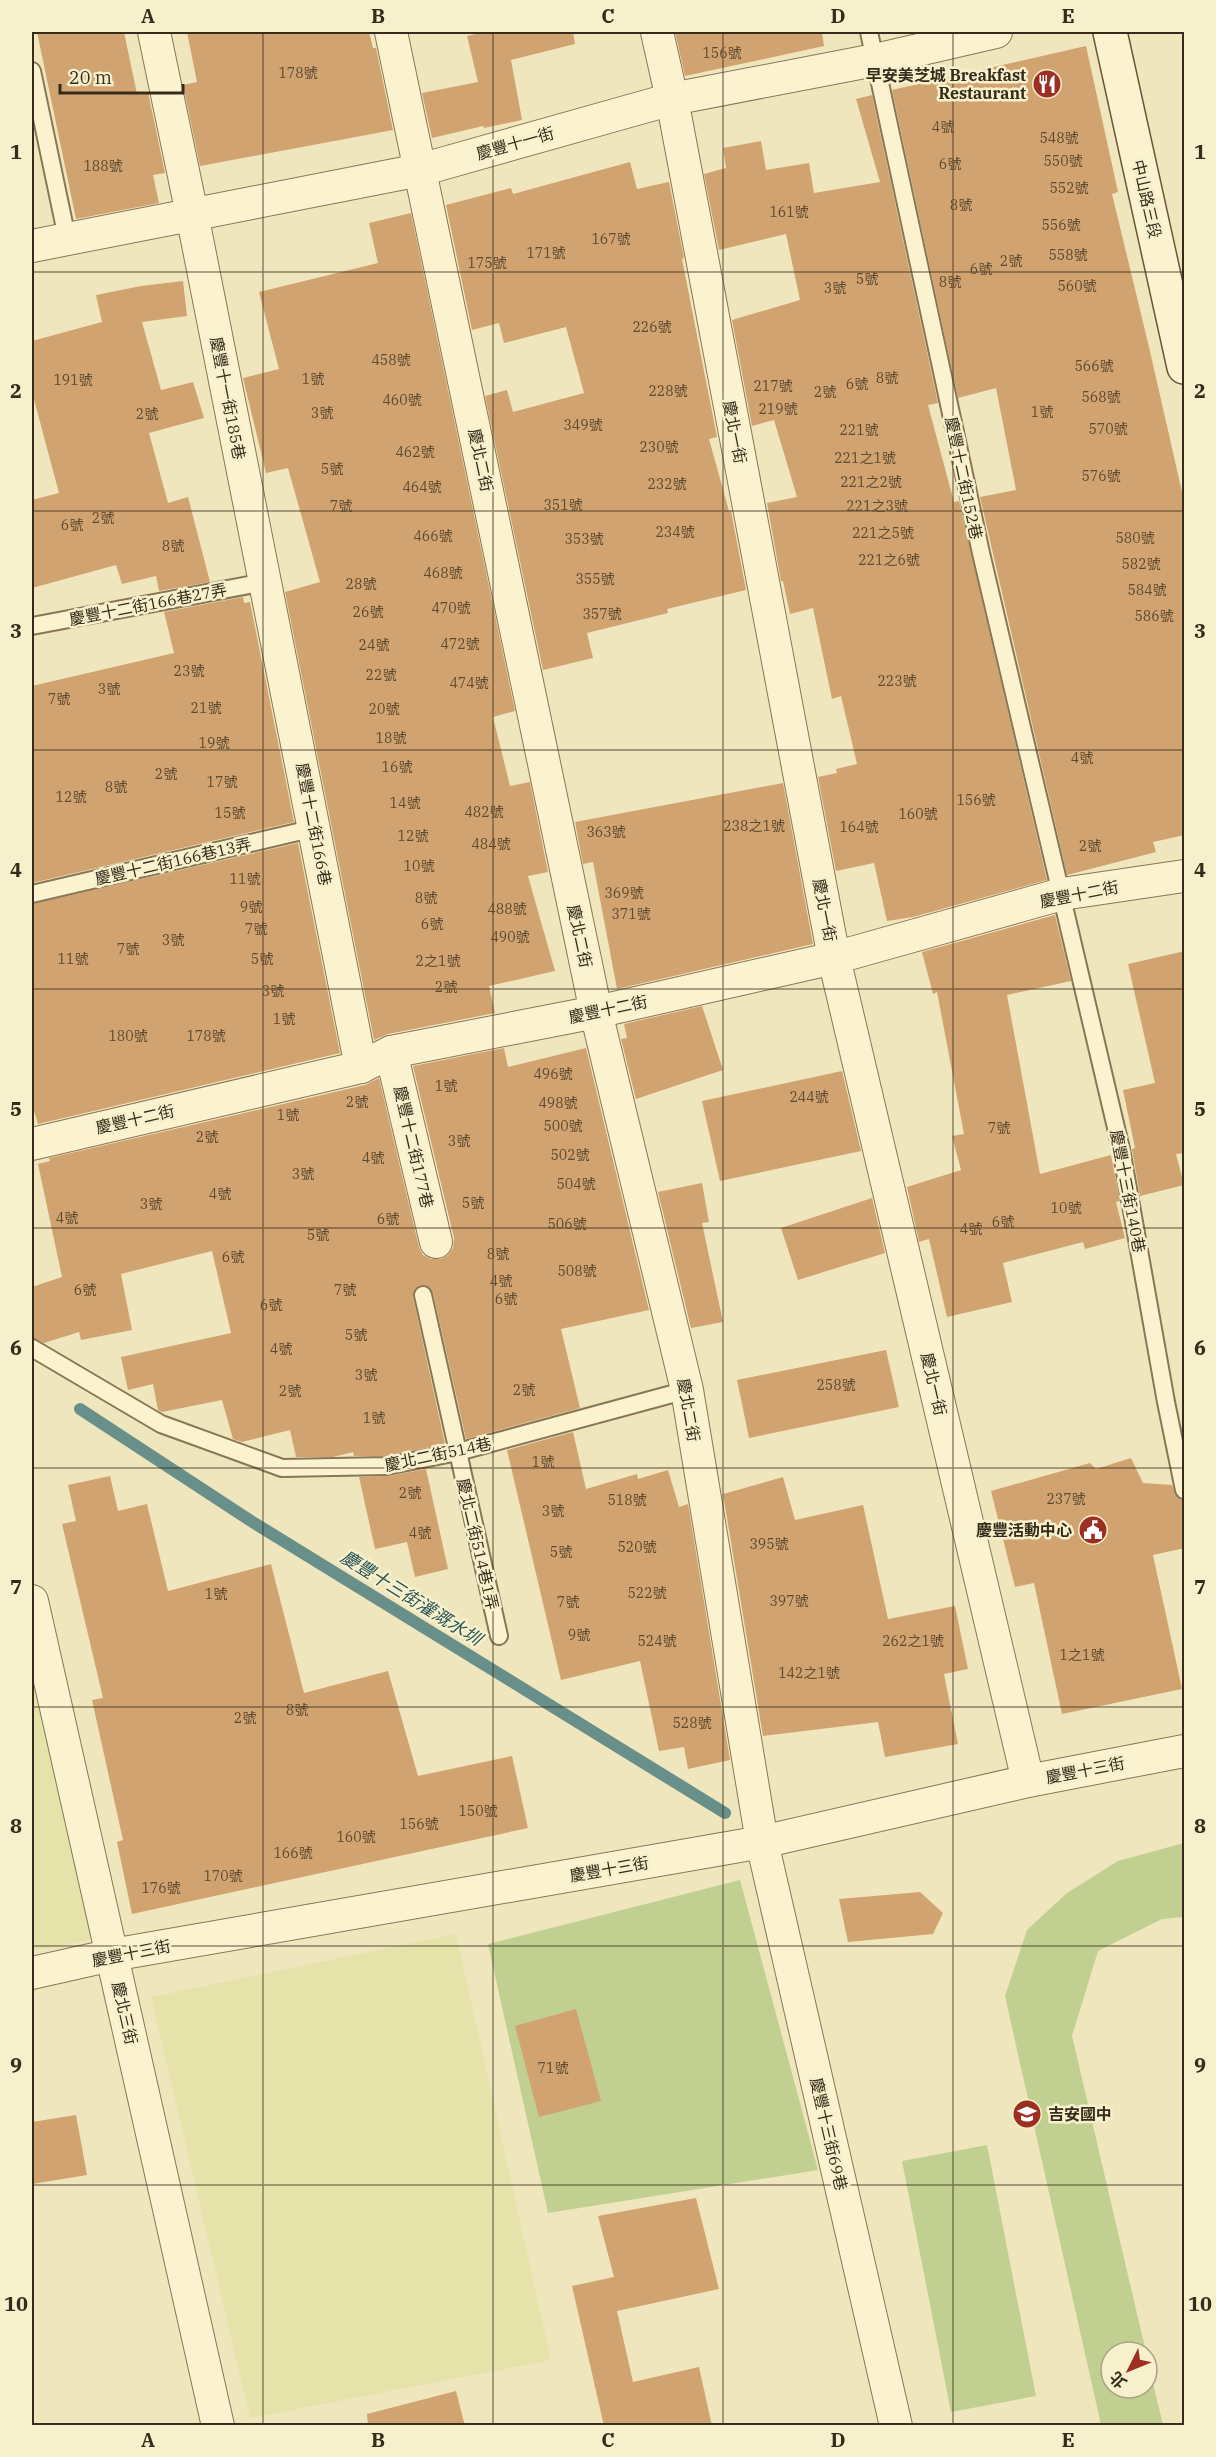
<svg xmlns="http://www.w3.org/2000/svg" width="1216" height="2457" viewBox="0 0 1216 2457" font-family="'IBM Plex Serif','Noto Sans TC',serif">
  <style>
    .farmland { fill: #e6e3aa }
    .green { fill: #c1cf91 }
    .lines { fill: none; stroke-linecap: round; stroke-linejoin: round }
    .stream { stroke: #688f8a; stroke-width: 12 }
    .building { fill: #d1a370 }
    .lane-casing { stroke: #897655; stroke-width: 20 }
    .street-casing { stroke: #897655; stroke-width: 34 }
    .secondary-casing { stroke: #6b5739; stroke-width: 36 }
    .lane { stroke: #fbf3d0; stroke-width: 16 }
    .street { stroke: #fbf3d0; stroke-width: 32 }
    .secondary { stroke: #fbf3d0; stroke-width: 33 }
    .grid { fill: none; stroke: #372c1b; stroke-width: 1.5; stroke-opacity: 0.55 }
    .labels { text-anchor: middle; stroke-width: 5; stroke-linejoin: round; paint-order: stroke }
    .number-label { font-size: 14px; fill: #5e4a30 }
    .poi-label { font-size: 16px; font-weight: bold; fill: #372c1b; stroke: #f7f0cd; text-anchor: end }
    .street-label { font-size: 16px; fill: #372c1b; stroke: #f7f0cd }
    .water-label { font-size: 18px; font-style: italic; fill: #295658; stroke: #f7f0cd }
    .neatline { fill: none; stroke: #372c1b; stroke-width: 2 }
    .grid-label { font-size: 20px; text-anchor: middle; font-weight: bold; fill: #372c1b }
  </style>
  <rect width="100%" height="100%" fill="#f0e6bd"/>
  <!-- farmland -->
  <g class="farmland">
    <polygon points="32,1676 92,1939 32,1951"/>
    <polygon points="456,1934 551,2360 250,2418 151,1997"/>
  </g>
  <!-- green -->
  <g class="green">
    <polygon points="1184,1843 1184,1917 1162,1919 1098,1951 1072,2036 1146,2352 1111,2352 1111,2388 1147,2388 1147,2358 1163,2425 1101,2425 1005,1996 1027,1930 1067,1893 1118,1861"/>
    <polygon points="740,1880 818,2170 548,2213 488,1944"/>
    <polygon points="987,2145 1036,2396 951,2412 902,2161"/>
  </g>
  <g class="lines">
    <!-- stream -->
    <polyline class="stream" points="80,1409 251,1521 725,1813"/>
  </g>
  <!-- building -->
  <g class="building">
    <polygon points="37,32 124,32 137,94 148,92 165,173 153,175 159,203 76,219"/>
    <polygon points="187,32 369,32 373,48 376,48 393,130 200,166 183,85 197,82"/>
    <polygon points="484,32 573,32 575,44 511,60 522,120 484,128 483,126 432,138 422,93 478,82 467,36"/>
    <polygon points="675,32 822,32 824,46 685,76"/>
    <polygon points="1086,46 1118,192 1112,194 1149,347 1185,505 1185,835 1153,842 1156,852 1067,875 980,497 1016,490 996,388 958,398 892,90"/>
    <polygon points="872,95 938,403 928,405 954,502 959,501 1047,880 913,917 887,921 874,863 836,871 818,777 837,773 836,769 857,764 841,696 832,699 813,608 790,614 783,581 781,581 767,503 797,497 774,420 752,426 732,320 800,300 786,234 719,250 704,174 726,168 723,148 761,141 766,170 809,163 814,193 880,182 856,99"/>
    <polygon points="630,162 637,189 669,182 684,258 682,259 717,437 709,439 729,511 731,511 746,590 667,609 668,613 587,633 593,658 543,670 485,396 507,390 513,412 584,393 566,327 504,343 499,323 472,330 446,205 511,188 513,194"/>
    <polygon points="411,213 515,711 493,717 510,786 530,782 548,872 528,876 555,971 489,986 495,1013 388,1034 374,1040 285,592 320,582 288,468 266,473 243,378 279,369 259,292 378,263 369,223"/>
    <polygon points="183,281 187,316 142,322 161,390 193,382 204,418 149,433 168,503 188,497 210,582 159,591 156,576 122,584 116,565 32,588 32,500 59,493 32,392 32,341 102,322 96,295 141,286"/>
    <polygon points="243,597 244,603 250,602 294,822 32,883 32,686 174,653 164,612"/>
    <polygon points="783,783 813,944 617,989 593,862 583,864 575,822"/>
    <polygon points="298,843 340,1053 38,1124 32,1104 32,904"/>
    <polygon points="1055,915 1071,981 1007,995 1040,1174 1111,1155 1120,1201 1116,1202 1125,1238 1085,1249 1083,1242 1003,1263 1012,1302 947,1317 929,1239 919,1242 907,1187 961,1170 952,1136 964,1134 937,992 933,994 922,952"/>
    <polygon points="1185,951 1185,1153 1176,1154 1184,1185 1140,1196 1132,1149 1135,1148 1123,1090 1155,1083 1128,964"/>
    <polygon points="702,1006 723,1070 636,1099 621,1039 627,1038 624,1024"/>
    <polygon points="504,1048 508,1067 586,1048 649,1310 561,1329 580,1408 466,1439 433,1293 430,1288 421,1285 416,1288 413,1297 445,1444 386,1456 354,1456 353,1452 333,1457 296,1457 290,1430 242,1442 233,1439 222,1400 162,1412 158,1410 153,1384 128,1390 121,1357 231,1333 212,1251 121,1274 132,1330 81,1340 79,1332 44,1343 32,1338 32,1287 62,1277 38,1164 50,1161 49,1158 365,1085 379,1078 419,1247 423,1255 431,1259 441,1259 448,1255 453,1248 454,1238 413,1066"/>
    <polygon points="842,1071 861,1151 720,1181 702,1101"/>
    <polygon points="702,1183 709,1222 702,1223 723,1322 691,1328 658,1192"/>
    <polygon points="872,1198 885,1253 798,1280 781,1228"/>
    <polygon points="886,1350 899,1407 749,1438 737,1380"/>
    <polygon points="573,1432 586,1489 637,1474 638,1479 668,1470 679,1507 688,1504 730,1760 688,1769 684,1747 659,1751 640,1661 561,1680 507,1450"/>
    <polygon points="1131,1458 1143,1483 1172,1485 1176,1496 1182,1500 1185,1512 1185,1548 1153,1555 1182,1689 1062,1714 1034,1583 1015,1587 991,1491 1090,1463 1096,1469"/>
    <polygon points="426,1469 448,1569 415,1577 407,1542 375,1549 359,1477 389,1476"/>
    <polygon points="110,1476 118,1511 147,1504 168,1591 271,1564 304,1693 388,1671 418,1776 512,1756 528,1828 132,1914 117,1842 123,1840 92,1700 103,1698 62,1524 76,1521 68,1485"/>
    <polygon points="783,1477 795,1520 863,1505 888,1619 955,1606 968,1669 944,1674 958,1744 885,1757 878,1722 763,1736 723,1494"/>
    <polygon points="920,1892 943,1913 933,1934 848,1942 839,1899"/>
    <polygon points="576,2009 601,2101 539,2117 515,2026"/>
    <polygon points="76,2115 87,2175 32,2184 32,2122"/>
    <polygon points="696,2198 719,2289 617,2311 633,2382 699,2367 712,2426 604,2426 572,2286 614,2277 598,2216"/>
    <polygon points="456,2391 465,2426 368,2426 367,2414"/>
  </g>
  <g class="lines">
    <!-- lane casing -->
    <g class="lane-casing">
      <g id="lane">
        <polyline points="869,32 981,553 1121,1149 1166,1402 1184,1490"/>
        <polyline points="32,71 67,238"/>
        <polyline points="32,626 265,582"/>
        <polyline points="32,894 315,828"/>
        <polyline points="423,1295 499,1636"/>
        <polyline points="32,1348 161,1424 282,1468 387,1466 458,1452 687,1390"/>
      </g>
    </g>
    <!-- street casing -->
    <g class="street-casing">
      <g id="street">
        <polyline points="154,32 192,214 361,1067"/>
        <polyline points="391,32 596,1012 687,1390 762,1842 896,2426"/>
        <polyline points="657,32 672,99 834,958 1028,1781"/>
        <polyline points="32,246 420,170 672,99 875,60 996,32"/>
        <polyline points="391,1052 436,1242"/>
        <polyline points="32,1144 361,1067 391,1052 596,1012 834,958 1062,894 1184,876"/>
        <polyline points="32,1601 218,2426"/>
        <polyline points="32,1973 112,1955 762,1842 1028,1781 1184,1751"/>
      </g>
    </g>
    <!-- secondary casing -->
    <g class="secondary-casing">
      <polyline id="secondary" points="1110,32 1184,367"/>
    </g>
    <!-- lane -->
    <use href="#lane" class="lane"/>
    <!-- street -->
    <use href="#street" class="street"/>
    <!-- secondary -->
    <use href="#secondary" class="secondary"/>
  </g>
  <!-- grid -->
  <path class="grid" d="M 263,32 L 263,2426M 493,32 L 493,2426M 723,32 L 723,2426M 953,32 L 953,2426M 32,272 L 1184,272M 32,511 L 1184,511M 32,750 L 1184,750M 32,989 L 1184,989M 32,1228 L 1184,1228M 32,1468 L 1184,1468M 32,1707 L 1184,1707M 32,1946 L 1184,1946M 32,2185 L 1184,2185"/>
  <!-- icons -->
  <defs>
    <g id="restaurant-disc" transform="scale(1.5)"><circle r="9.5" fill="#9c2e22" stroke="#f7f0cd"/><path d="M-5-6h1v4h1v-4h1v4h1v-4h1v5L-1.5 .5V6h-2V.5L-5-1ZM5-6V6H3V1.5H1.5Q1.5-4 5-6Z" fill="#fff"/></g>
    <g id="civic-disc" transform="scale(1.5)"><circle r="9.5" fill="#9c2e22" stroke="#f7f0cd"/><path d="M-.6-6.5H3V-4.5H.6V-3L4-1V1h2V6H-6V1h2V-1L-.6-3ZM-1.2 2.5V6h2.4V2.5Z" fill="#fff"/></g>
    <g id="school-disc" transform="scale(1.5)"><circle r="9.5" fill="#9c2e22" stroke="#f7f0cd"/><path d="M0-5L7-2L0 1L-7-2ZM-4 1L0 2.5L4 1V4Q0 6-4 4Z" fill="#fff"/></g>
  </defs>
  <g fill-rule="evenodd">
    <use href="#restaurant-disc" x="1047" y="84"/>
    <use href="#civic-disc" x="1093" y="1530"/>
    <use href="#school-disc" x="1027" y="2114"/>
  </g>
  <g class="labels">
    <!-- number labels -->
    <g class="number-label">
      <text x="722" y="58">156號</text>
      <text x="298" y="78">178號</text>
      <text x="943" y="132">4號</text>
      <text x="1059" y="143">548號</text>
      <text x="1063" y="166">550號</text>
      <text x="950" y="169">6號</text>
      <text x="103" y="171">188號</text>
      <text x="1069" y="193">552號</text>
      <text x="961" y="210">8號</text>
      <text x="789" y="217">161號</text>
      <text x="1061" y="230">556號</text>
      <text x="611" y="244">167號</text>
      <text x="546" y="258">171號</text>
      <text x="1068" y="260">558號</text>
      <text x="1011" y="266">2號</text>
      <text x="487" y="268">175號</text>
      <text x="981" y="274">6號</text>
      <text x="867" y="284">5號</text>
      <text x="950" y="287">8號</text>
      <text x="1077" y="291">560號</text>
      <text x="835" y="293">3號</text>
      <text x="652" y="332">226號</text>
      <text x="391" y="365">458號</text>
      <text x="1094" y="371">566號</text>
      <text x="887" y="383">8號</text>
      <text x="313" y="384">1號</text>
      <text x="73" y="385">191號</text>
      <text x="857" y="389">6號</text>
      <text x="773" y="391">217號</text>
      <text x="668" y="396">228號</text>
      <text x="825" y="397">2號</text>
      <text x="1101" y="402">568號</text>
      <text x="402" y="405">460號</text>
      <text x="778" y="414">219號</text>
      <text x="1042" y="417">1號</text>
      <text x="322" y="418">3號</text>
      <text x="147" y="419">2號</text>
      <text x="583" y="430">349號</text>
      <text x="1108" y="434">570號</text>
      <text x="859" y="435">221號</text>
      <text x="659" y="452">230號</text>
      <text x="415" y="457">462號</text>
      <text x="865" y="463">221之1號</text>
      <text x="332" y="474">5號</text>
      <text x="1101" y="481">576號</text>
      <text x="871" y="487">221之2號</text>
      <text x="667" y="489">232號</text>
      <text x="422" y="492">464號</text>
      <text x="563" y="510">351號</text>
      <text x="341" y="511">7號</text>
      <text x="877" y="511">221之3號</text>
      <text x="103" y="523">2號</text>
      <text x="72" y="530">6號</text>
      <text x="675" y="537">234號</text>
      <text x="883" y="538">221之5號</text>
      <text x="433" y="541">466號</text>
      <text x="1135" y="543">580號</text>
      <text x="584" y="544">353號</text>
      <text x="173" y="551">8號</text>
      <text x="889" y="565">221之6號</text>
      <text x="1141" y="569">582號</text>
      <text x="443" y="578">468號</text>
      <text x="595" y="584">355號</text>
      <text x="361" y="589">28號</text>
      <text x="1147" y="595">584號</text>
      <text x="451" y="613">470號</text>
      <text x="368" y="617">26號</text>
      <text x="602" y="619">357號</text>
      <text x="1154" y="621">586號</text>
      <text x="460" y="649">472號</text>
      <text x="374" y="650">24號</text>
      <text x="189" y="676">23號</text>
      <text x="381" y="680">22號</text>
      <text x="897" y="686">223號</text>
      <text x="469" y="688">474號</text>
      <text x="109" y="694">3號</text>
      <text x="59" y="704">7號</text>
      <text x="206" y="713">21號</text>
      <text x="384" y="714">20號</text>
      <text x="391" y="743">18號</text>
      <text x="214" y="748">19號</text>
      <text x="1082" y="763">4號</text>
      <text x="397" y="772">16號</text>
      <text x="166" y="779">2號</text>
      <text x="222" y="787">17號</text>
      <text x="116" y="792">8號</text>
      <text x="71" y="802">12號</text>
      <text x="976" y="805">156號</text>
      <text x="405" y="808">14號</text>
      <text x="484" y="817">482號</text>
      <text x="230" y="818">15號</text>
      <text x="918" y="819">160號</text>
      <text x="754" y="831">238之1號</text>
      <text x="859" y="832">164號</text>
      <text x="606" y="837">363號</text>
      <text x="413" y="841">12號</text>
      <text x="491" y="849">484號</text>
      <text x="1090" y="851">2號</text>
      <text x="419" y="871">10號</text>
      <text x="245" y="884">11號</text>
      <text x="624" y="898">369號</text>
      <text x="426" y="903">8號</text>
      <text x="251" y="912">9號</text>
      <text x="507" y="914">488號</text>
      <text x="631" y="919">371號</text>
      <text x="432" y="929">6號</text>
      <text x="256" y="934">7號</text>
      <text x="510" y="942">490號</text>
      <text x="173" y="945">3號</text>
      <text x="128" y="954">7號</text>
      <text x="73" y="964">11號</text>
      <text x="262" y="964">5號</text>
      <text x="438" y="966">2之1號</text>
      <text x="446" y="992">2號</text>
      <text x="273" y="996">3號</text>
      <text x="284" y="1024">1號</text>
      <text x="128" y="1041">180號</text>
      <text x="206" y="1041">178號</text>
      <text x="553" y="1079">496號</text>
      <text x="446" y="1091">1號</text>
      <text x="809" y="1102">244號</text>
      <text x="357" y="1107">2號</text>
      <text x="558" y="1108">498號</text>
      <text x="288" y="1120">1號</text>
      <text x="563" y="1131">500號</text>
      <text x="999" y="1133">7號</text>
      <text x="207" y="1142">2號</text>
      <text x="459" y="1146">3號</text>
      <text x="570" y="1160">502號</text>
      <text x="373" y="1163">4號</text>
      <text x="303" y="1179">3號</text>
      <text x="576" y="1189">504號</text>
      <text x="220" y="1199">4號</text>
      <text x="473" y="1208">5號</text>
      <text x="151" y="1209">3號</text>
      <text x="1066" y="1213">10號</text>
      <text x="67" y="1223">4號</text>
      <text x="388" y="1224">6號</text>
      <text x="1003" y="1227">6號</text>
      <text x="567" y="1229">506號</text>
      <text x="971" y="1234">4號</text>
      <text x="318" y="1240">5號</text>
      <text x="498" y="1259">8號</text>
      <text x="233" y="1262">6號</text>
      <text x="577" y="1276">508號</text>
      <text x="501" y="1286">4號</text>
      <text x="85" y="1295">6號</text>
      <text x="345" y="1295">7號</text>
      <text x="506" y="1304">6號</text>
      <text x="271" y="1310">6號</text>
      <text x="356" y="1340">5號</text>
      <text x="281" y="1354">4號</text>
      <text x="366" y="1380">3號</text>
      <text x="836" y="1390">258號</text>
      <text x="524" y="1395">2號</text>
      <text x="290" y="1396">2號</text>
      <text x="374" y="1423">1號</text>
      <text x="543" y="1467">1號</text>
      <text x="410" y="1498">2號</text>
      <text x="1066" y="1504">237號</text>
      <text x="627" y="1505">518號</text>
      <text x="553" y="1516">3號</text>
      <text x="420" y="1538">4號</text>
      <text x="769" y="1549">395號</text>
      <text x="637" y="1552">520號</text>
      <text x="561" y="1557">5號</text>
      <text x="647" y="1598">522號</text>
      <text x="216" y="1599">1號</text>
      <text x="789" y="1606">397號</text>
      <text x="568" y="1607">7號</text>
      <text x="579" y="1640">9號</text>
      <text x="657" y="1646">524號</text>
      <text x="913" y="1646">262之1號</text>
      <text x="1082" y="1660">1之1號</text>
      <text x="809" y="1678">142之1號</text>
      <text x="297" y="1715">8號</text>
      <text x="245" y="1723">2號</text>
      <text x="692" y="1728">528號</text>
      <text x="478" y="1816">150號</text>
      <text x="419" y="1829">156號</text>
      <text x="356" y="1842">160號</text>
      <text x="293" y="1858">166號</text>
      <text x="223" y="1881">170號</text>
      <text x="161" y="1893">176號</text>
      <text x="553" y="2073">71號</text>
    </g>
    <!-- poi labels -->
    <g class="poi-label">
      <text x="1026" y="81">早安美芝城 Breakfast<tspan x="1026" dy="18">Restaurant</tspan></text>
      <text x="1072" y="1536">慶豐活動中心</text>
      <text x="1048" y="2120" text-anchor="start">吉安國中</text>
    </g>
    <!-- street labels -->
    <g class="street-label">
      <text transform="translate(515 143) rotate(-16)" y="6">慶豐十一街</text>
      <text transform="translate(1147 199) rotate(77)" y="6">中山路三段</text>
      <text transform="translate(228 398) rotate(79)" y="6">慶豐十一街185巷</text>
      <text transform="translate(735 432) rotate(79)" y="6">慶北一街</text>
      <text transform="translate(481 460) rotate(78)" y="6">慶北二街</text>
      <text transform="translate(964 478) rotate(78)" y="6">慶豐十二街152巷</text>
      <text transform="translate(148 604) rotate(-11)" y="6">慶豐十二街166巷27弄</text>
      <text transform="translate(314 824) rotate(79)" y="6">慶豐十二街166巷</text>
      <text transform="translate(173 861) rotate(-13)" y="6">慶豐十二街166巷13弄</text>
      <text transform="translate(1079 894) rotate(-11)" y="6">慶豐十二街</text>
      <text transform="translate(825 910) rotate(79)" y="6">慶北一街</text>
      <text transform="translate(580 936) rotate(78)" y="6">慶北二街</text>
      <text transform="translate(608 1009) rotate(-12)" y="6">慶豐十二街</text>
      <text transform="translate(135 1119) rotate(-13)" y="6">慶豐十二街</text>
      <text transform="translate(414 1147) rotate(77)" y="6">慶豐十二街177巷</text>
      <text transform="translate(1128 1191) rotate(79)" y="6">慶豐十三街140巷</text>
      <text transform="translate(934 1384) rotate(77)" y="6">慶北一街</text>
      <text transform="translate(689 1410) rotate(80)" y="6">慶北二街</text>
      <text transform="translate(438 1454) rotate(-12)" y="6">慶北二街514巷</text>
      <text transform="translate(478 1544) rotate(77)" y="6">慶北二街514巷1弄</text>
      <text transform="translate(1085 1770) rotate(-11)" y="6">慶豐十三街</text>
      <text transform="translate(609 1869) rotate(-10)" y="6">慶豐十三街</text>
      <text transform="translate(131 1953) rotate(-11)" y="6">慶豐十三街</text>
      <text transform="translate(125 2013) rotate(77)" y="6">慶北三街</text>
      <text transform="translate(829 2134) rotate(77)" y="6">慶豐十三街69巷</text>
    </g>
    <!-- water labels -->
    <g class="water-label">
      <text transform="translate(411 1598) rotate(32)" y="6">慶豐十三街灌溉水圳</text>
    </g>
  </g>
  <!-- border -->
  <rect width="1216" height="2457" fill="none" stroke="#f7f0cd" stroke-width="66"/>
  <!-- north arrow -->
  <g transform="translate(1129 2370) rotate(227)"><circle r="28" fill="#f7f0cd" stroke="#aaa286" stroke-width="1.5"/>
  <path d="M0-4.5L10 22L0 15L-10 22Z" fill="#9c2e22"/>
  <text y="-9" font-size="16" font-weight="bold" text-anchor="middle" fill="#372c1b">北</text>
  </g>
  <!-- scale -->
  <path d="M60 84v9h123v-9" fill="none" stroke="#372c1b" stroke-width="3"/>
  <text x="69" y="84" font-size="18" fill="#372c1b" stroke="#f7f0cd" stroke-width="4.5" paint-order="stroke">20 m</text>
  <rect x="33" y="33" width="1150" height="2391" class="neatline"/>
  <g class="grid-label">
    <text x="148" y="23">A</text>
    <text x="378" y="23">B</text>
    <text x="608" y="23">C</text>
    <text x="838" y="23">D</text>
    <text x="1068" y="23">E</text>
    <text x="16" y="159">1</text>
    <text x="1200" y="159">1</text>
    <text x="16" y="398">2</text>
    <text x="1200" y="398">2</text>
    <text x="16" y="638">3</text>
    <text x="1200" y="638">3</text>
    <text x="16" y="877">4</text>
    <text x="1200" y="877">4</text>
    <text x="16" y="1116">5</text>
    <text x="1200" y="1116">5</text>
    <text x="16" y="1355">6</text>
    <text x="1200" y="1355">6</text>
    <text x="16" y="1594">7</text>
    <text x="1200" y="1594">7</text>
    <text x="16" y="1833">8</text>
    <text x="1200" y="1833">8</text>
    <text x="16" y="2072">9</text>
    <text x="1200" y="2072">9</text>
    <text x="16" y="2311">10</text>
    <text x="1200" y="2311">10</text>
    <text x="148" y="2447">A</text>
    <text x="378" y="2447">B</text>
    <text x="608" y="2447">C</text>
    <text x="838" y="2447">D</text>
    <text x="1068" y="2447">E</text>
  </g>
</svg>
